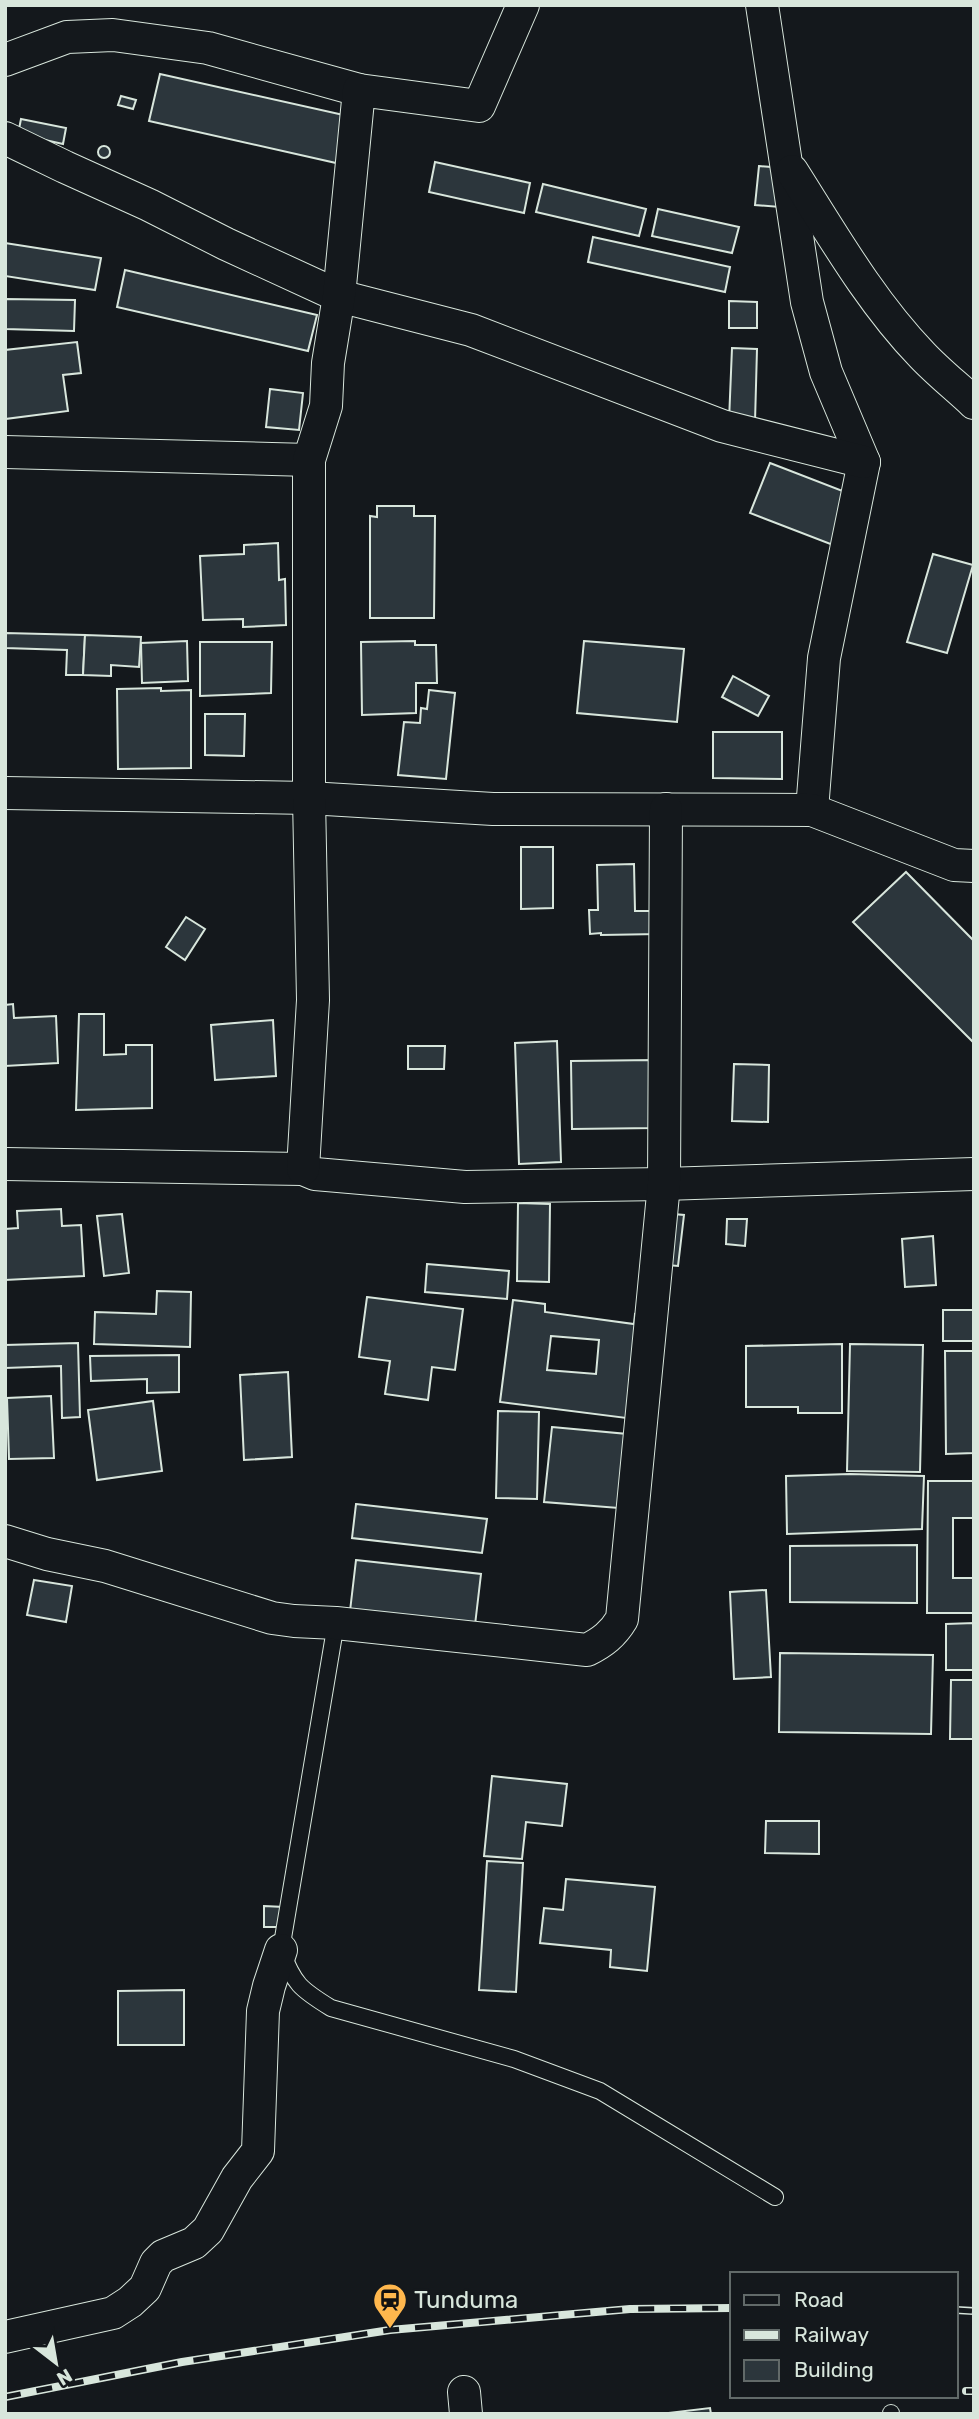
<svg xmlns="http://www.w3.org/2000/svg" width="979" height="2419" viewBox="0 0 979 2419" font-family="Rubik,sans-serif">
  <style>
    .building { fill: #2c363c; stroke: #d8e6dc; stroke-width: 2; fill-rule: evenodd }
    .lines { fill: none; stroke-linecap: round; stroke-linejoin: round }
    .lane-casing { stroke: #d8e6dc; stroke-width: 18 }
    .street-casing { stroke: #d8e6dc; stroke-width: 34 }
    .lane { stroke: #14181c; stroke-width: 16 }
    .street { stroke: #14181c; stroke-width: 32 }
    .rail-casing { stroke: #d8e6dc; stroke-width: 8 }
    .rail { stroke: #14181c; stroke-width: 5; stroke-dasharray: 16; stroke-linecap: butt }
    .labels { text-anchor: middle; stroke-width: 5; stroke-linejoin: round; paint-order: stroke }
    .poi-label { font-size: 24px; fill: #d8e6dc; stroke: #14181c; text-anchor: start }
  </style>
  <rect width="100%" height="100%" fill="#14181c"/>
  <!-- building -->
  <g class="building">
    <polygon points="160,74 348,116 336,163 149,121"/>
    <polygon points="121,96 136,100 133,109 118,105"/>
    <polygon points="21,119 66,128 63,144 18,134"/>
    <circle cx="104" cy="152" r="6"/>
    <polygon points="435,162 530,183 524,213 429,192"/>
    <polygon points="759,166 784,168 780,207 755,205"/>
    <polygon points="543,184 646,209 639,236 536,212"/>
    <polygon points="658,209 739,227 732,253 652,236"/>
    <polygon points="593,237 730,267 725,292 588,262"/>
    <polygon points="5,243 101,258 95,290 5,276"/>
    <polygon points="125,270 317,315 308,351 117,307"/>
    <polygon points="5,299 75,300 74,331 5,329"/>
    <polygon points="729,301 757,302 757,328 729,328"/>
    <polygon points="77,342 81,373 63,375 68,411 5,419 5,350"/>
    <polygon points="732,348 757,349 755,422 729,421"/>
    <polygon points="270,389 303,393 299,430 266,427"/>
    <polygon points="770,463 853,495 833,545 750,513"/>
    <polygon points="377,506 414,506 414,516 435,516 434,618 370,618 370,516 377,517"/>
    <polygon points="278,543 279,580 285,579 286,625 243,627 243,619 203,620 200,556 244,554 244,545"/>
    <polygon points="933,554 973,565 947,653 907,642"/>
    <polygon points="5,633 85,635 83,675 66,675 67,650 5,648"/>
    <polygon points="85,635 141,637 139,667 111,665 111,676 83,675"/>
    <polygon points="187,641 188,681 142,683 141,643"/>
    <polygon points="415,641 415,645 436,645 437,683 416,683 416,713 362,715 361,642"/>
    <polygon points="584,641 684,649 677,722 577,713"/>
    <polygon points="200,642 272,642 271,693 200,696"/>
    <polygon points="733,676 769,696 758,716 722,697"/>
    <polygon points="161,688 161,691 191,690 191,768 118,769 117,689"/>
    <polygon points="429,690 455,693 446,779 398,775 404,722 420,723 421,708 427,709"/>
    <polygon points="205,714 245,714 244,756 205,755"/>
    <polygon points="713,732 782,732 782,779 713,778"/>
    <polygon points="521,847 553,847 553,908 521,909"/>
    <polygon points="634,864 635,911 659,911 659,934 601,935 601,933 590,934 589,910 598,910 597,865"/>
    <polygon points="906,872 974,941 974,1043 853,922"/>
    <polygon points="186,917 205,929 185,960 166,947"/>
    <polygon points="13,1004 14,1018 56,1016 58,1063 5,1066 5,1005"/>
    <polygon points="79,1014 104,1014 104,1055 126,1054 126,1045 152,1045 152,1108 76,1110"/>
    <polygon points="273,1020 276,1076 215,1080 211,1025"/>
    <polygon points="557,1041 561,1162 519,1164 515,1043"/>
    <polygon points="408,1046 445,1046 444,1069 408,1069"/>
    <polygon points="655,1060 655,1128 572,1129 571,1061"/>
    <polygon points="734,1064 769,1065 768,1122 732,1121"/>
    <polygon points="518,1203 550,1204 549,1282 517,1281"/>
    <polygon points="61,1209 62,1226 81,1225 84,1276 5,1280 5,1229 18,1228 17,1211"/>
    <polygon points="651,1212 684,1215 678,1266 645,1263"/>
    <polygon points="122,1214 129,1273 104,1276 97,1216"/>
    <polygon points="727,1219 747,1219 745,1246 726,1244"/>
    <polygon points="933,1236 936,1285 905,1287 902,1239"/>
    <polygon points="427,1264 509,1271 507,1299 425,1292"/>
    <polygon points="157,1291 191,1292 190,1347 94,1344 95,1312 156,1314"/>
    <polygon points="367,1297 463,1309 455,1370 432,1367 428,1400 385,1394 390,1361 359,1357"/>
    <path d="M 513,1300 L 545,1304 L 545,1312 L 634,1324 L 635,1314 L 644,1316 L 634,1419 L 500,1402 ZM 551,1336 L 599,1340 L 596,1374 L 547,1370 Z"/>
    <rect x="943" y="1310" width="31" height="31"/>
    <polygon points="78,1343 80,1417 62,1418 61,1366 5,1368 5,1345"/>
    <polygon points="842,1344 842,1413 798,1413 798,1407 746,1407 746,1346"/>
    <polygon points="850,1344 923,1345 920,1472 847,1471"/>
    <polygon points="945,1351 974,1351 974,1453 946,1454"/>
    <polygon points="179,1355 179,1392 147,1393 147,1379 91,1381 90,1356"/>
    <polygon points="288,1372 292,1457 244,1460 240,1375"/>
    <polygon points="51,1396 54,1458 9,1459 7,1398"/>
    <polygon points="153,1401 162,1471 97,1480 88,1410"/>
    <polygon points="498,1411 539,1412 537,1499 496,1498"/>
    <polygon points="552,1427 638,1435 631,1509 544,1502"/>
    <polygon points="850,1474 924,1476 922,1529 787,1534 786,1476"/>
    <polygon points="928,1481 974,1481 974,1518 953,1518 953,1578 974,1578 974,1613 927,1613"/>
    <polygon points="356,1504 487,1519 482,1553 352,1538"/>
    <polygon points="917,1545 917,1603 790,1602 790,1546"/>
    <polygon points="356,1560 481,1574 475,1625 350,1611"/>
    <polygon points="34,1580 72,1586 66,1622 27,1615"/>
    <polygon points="766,1590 771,1677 734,1679 730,1592"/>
    <polygon points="974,1623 974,1670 946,1670 946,1624"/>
    <polygon points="780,1653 933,1655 931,1734 779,1732"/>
    <polygon points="951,1680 974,1680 974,1739 950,1739"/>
    <polygon points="492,1776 567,1784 562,1826 526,1822 522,1859 484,1856"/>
    <polygon points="766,1821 819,1821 819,1854 765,1853"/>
    <polygon points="487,1861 523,1863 516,1992 479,1990"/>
    <polygon points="566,1879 655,1887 647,1971 610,1967 611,1950 540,1943 544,1908 563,1910"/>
    <polygon points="264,1906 284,1907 283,1927 264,1927"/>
    <polygon points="184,1990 184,2045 118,2045 118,1991"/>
    <polygon points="710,2408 711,2414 660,2414"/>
  </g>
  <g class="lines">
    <!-- lane casing -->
    <g class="lane-casing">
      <g id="lane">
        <path d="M 336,1623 L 281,1950 C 294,1984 300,1989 331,2008 L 514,2059 L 600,2091 L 775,2197"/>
        <polyline points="891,2414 891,2413"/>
      </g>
    </g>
    <!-- street casing -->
    <g class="street-casing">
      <g id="street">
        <polyline points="762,5 807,302 826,372 864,462 824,658 812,810"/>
        <polyline points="5,60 67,37 113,35 208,48 359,90"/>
        <polyline points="5,138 65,167 149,205 226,244 339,296 471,330 722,426 864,462"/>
        <path d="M 792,171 C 832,234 870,301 922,355 C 938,372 957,387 974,403"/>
        <polyline points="5,452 309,460"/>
        <polyline points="5,793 309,798 493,809 812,810 954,865 974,866"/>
        <polyline points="5,1164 303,1169 315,1174 465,1187 664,1184 974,1174"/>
        <polyline points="303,1169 313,1000 309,798 309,460 326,406 328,363 339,296 359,90 479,106 523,5"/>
        <path d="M 5,1541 L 47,1554 L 105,1566 L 272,1618 L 294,1621 L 336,1623 L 587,1650 C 603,1642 613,1634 622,1619 L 664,1184 L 666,809"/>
        <polyline points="5,2337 113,2313 130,2302 145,2288 156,2263 163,2256 194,2243 208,2230 237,2178 258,2151 263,2011 269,1986 281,1950"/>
        <polyline points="464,2392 466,2414"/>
      </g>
    </g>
    <!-- lane -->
    <use href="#lane" class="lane"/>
    <!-- street -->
    <use href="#street" class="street"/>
    <!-- rail casing -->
    <g class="rail-casing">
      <g id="rail">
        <polyline points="956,2310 974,2311"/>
        <polyline points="966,2391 974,2391"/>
        <polyline points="5,2397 182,2362 390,2330 630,2309 732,2308"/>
      </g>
    </g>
    <!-- rail -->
    <use href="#rail" class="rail"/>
  </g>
  <!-- icons -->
  <defs>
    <g id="station-pin" transform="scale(1.75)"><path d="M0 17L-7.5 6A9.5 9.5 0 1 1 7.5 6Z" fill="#ffb74d" stroke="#14181c"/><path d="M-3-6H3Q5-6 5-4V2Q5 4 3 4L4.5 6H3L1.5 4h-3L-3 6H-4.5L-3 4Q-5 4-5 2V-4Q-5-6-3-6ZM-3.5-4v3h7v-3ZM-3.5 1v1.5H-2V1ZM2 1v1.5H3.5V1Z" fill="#111"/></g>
  </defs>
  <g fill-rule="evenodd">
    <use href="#station-pin" x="390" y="2300"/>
  </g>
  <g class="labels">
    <!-- poi labels -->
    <g class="poi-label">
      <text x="414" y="2308">Tunduma</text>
    </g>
  </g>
  <!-- border -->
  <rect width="979" height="2419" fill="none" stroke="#d8e6dc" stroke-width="14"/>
  <!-- legend -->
  <rect x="730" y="2272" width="228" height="126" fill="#14181c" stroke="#626a69" stroke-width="2"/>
  <rect x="744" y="2295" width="35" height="10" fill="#14181c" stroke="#626a69" stroke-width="2"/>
  <text x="794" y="2307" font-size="21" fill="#d8e6dc">Road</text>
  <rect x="744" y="2330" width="35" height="10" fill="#d8e6dc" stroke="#626a69" stroke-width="2"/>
  <text x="794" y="2342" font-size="21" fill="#d8e6dc">Railway</text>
  <rect x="744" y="2360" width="35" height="21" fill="#2c363c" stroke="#626a69" stroke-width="2"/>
  <text x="794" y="2377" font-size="21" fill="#d8e6dc">Building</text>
  <!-- north arrow -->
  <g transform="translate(56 2363) rotate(149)" stroke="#14181c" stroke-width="5" paint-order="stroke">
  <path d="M0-5L12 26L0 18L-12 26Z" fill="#d8e6dc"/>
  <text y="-10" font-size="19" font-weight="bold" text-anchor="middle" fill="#d8e6dc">N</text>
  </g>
</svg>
